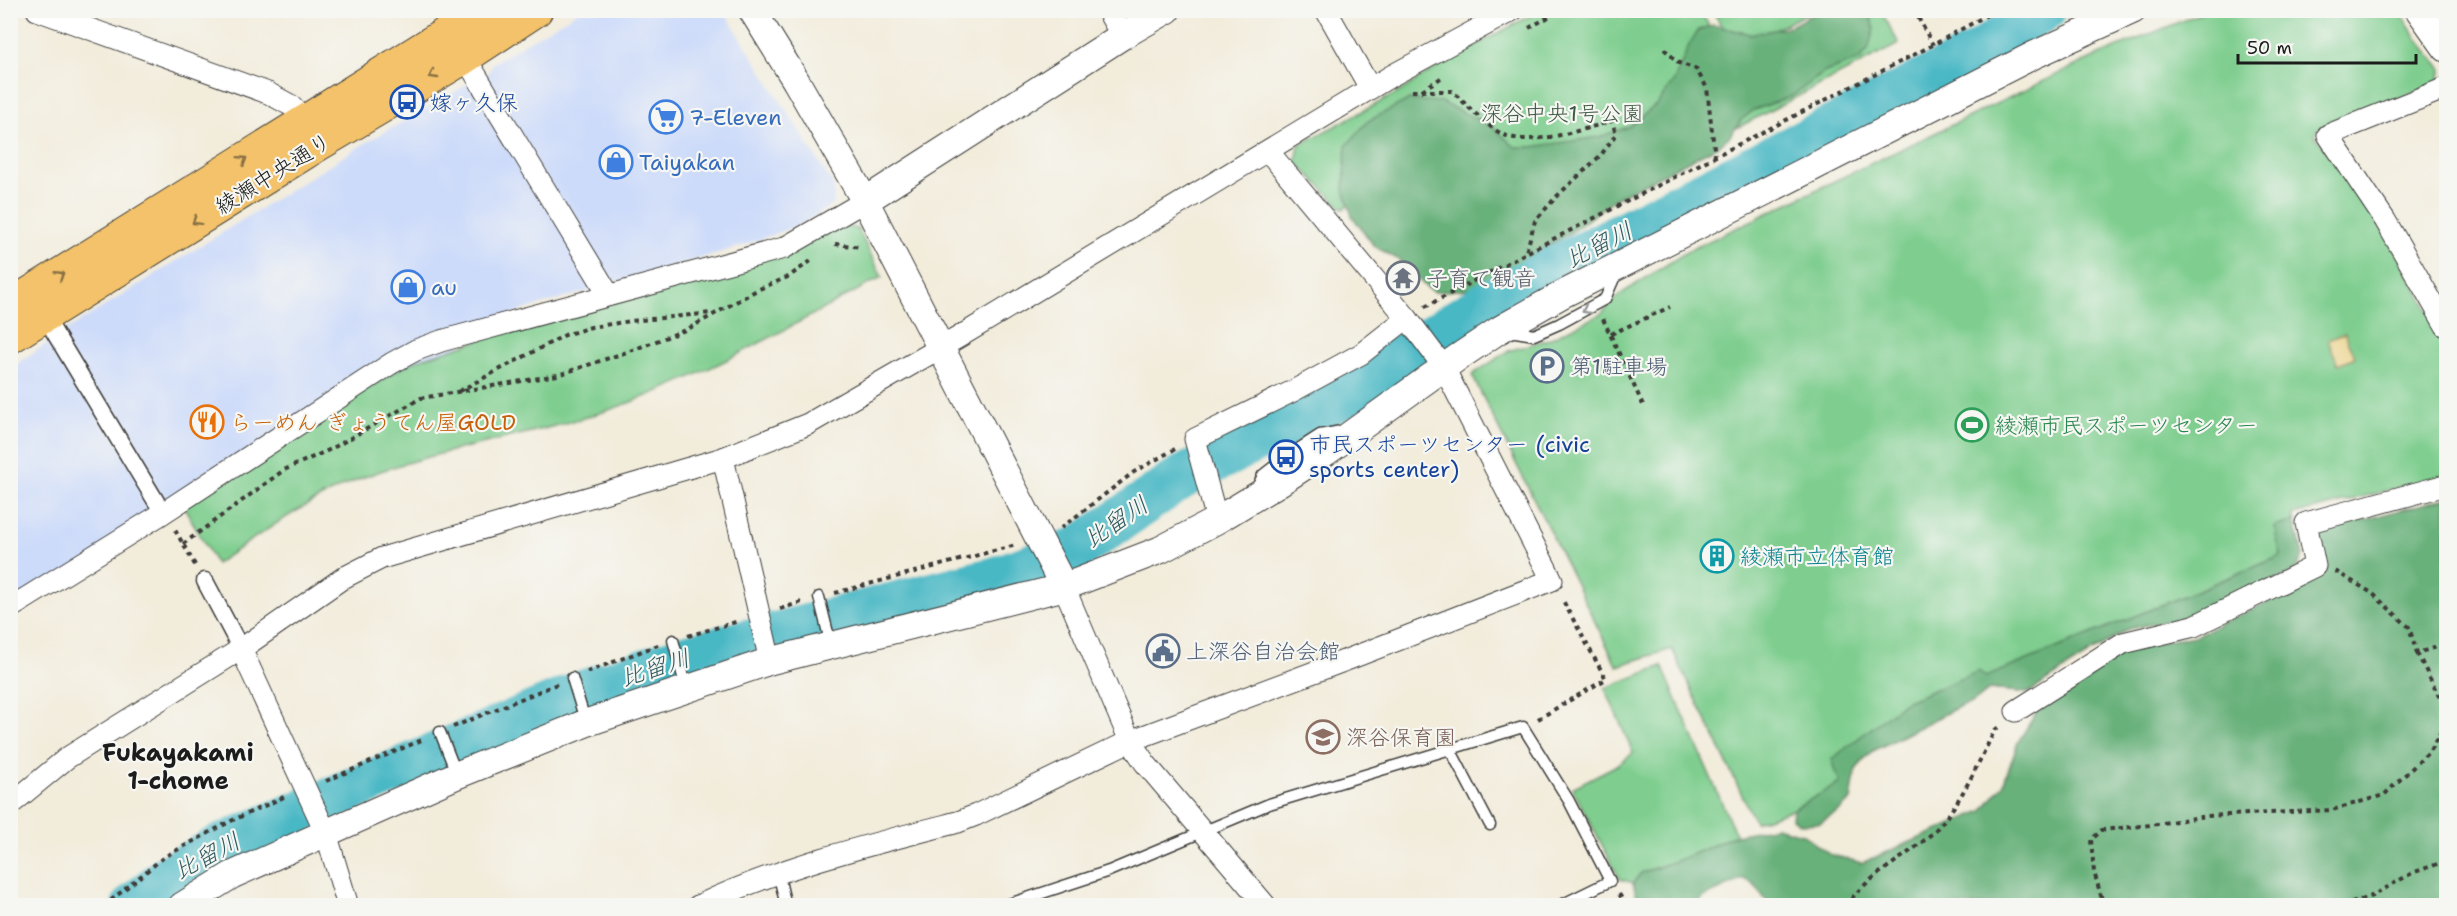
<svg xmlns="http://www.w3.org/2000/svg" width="2457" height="916" viewBox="0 0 2457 916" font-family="'Shantell Sans','Klee One',sans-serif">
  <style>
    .built { fill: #cddbfa }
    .green { fill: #7fce8f; stroke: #4e7556; stroke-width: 1.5 }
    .forest { fill: #67b17a; stroke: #42664b; stroke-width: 1.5 }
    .sand { fill: #eeda9e; stroke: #857b5d; stroke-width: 1.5 }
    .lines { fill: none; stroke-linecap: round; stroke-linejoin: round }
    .river { stroke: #4ab8c5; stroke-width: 44 }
    .service-casing { stroke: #3c3b39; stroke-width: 13 }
    .pedestrian-casing { stroke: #3c3b39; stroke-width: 19 }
    .minor-casing { stroke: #3c3b39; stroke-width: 23 }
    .tertiary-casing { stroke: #3c3b39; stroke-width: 29 }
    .primary-casing { stroke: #3c3b39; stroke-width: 35 }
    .path { stroke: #3c3b39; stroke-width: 4; stroke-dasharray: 4.5 4.5; stroke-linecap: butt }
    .service { stroke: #fff; stroke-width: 10 }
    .pedestrian { stroke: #fff; stroke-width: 16 }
    .minor { stroke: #fff; stroke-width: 21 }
    .tertiary { stroke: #fff; stroke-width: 27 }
    .primary { stroke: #f3c26a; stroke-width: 33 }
    .oneway { stroke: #886f43 }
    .oneway2 { stroke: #999 }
    .labels { text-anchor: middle; stroke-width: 4.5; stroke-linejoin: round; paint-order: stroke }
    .transit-label { font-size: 22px; fill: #164399; stroke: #f6f6f2; text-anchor: start }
    .park-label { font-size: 22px; fill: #3f5a44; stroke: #f6f6f2 }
    .shop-label { font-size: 22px; fill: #366cbe; stroke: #f6f6f2; text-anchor: start }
    .street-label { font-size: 22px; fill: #1c1c1c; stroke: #f6f6f2 }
    .worship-label { font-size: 22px; fill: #5b616d; stroke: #f6f6f2; text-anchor: start }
    .service-label { font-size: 22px; fill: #4e5e75; stroke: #f6f6f2; text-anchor: start }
    .food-label { font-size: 22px; fill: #c56008; stroke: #f6f6f2; text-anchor: start }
    .leisure-label { font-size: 22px; fill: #27864d; stroke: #f6f6f2; text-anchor: start }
    .culture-label { font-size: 22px; fill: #0d838f; stroke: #f6f6f2; text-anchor: start }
    .education-label { font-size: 22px; fill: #785e54; stroke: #f6f6f2; text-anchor: start }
    .water-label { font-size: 24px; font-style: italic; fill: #2e5a60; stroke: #f6f6f2 }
    .neighbourhood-label { font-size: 24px; font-weight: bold; fill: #1c1c1c; stroke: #f6f6f2 }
  </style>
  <rect width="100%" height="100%" fill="#f6f6f2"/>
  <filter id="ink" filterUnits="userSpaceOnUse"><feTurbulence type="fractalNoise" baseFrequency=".0167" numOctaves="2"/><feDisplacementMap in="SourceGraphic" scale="12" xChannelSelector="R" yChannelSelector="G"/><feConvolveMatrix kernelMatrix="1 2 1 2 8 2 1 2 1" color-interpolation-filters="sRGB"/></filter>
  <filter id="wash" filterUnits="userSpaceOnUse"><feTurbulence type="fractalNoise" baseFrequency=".008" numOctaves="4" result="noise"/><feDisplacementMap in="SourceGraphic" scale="24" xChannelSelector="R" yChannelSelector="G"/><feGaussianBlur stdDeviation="1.35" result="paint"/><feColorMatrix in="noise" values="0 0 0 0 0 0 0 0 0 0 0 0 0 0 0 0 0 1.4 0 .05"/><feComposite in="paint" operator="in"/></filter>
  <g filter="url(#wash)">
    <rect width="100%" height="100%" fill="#f2ecdb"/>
    <!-- built -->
    <polygon class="built" points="579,11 724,11 834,186 834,204 801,224 742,246 513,313 11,608 11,368 65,331 360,146 489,72 493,63"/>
    <!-- green -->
    <g class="green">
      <polygon points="1539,11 1700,11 1730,60 1825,11 1881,11 1899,44 1729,132 1548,238 1400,173 1343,209 1296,162 1299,145 1399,92 1443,63"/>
      <polygon points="1713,11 1811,11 1735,51"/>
      <polygon points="2206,11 2399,11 2415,36 2442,69 2438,84 2317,129 2315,135 2388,237 2446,343 2446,475 2293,515 2303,556 2212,606 2183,618 2128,629 2028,693 1990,689 1972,703 1958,707 1873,751 1856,769 1854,781 1824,799 1755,822 1672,649 1617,666 1472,375 1508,351 1549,339 1601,314 1619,295 1688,251 2094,57"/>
      <path d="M 843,222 L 849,227 L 858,229 L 882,277 C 790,326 699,381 600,413 C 532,435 459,446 390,468 C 327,487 270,527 216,564 L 183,505 L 396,371 L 415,361 Z"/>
      <polygon points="1662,666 1736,835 1684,858 1641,873 1633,883 1620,879 1572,788 1617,765 1633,753 1605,688"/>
    </g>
    <!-- forest -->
    <g class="forest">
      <polygon points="1819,11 1869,11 1874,29 1868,50 1859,60 1825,72 1792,96 1754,110 1741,120 1730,136 1718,146 1616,198 1570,233 1484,283 1468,289 1435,292 1426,287 1399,260 1374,246 1352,216 1344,190 1346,146 1368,121 1408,100 1441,102 1493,127 1515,147 1532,147 1600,137 1630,126 1658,103 1674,81 1690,43 1699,30 1713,25 1750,34 1787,28"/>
      <polygon points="2446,498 2446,905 1770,906 1753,883 1743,879 1703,897 1698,905 1639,906 1633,883 1641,873 1684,858 1736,835 1776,827 1802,834 1829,854 1862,863 1982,811 2003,785 2018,742 2036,713 2129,648 2194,636 2305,585 2318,576 2321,531"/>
      <polygon points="2294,521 2303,556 2295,572 2183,618 2128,629 2028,693 1990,689 1972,703 1958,707 1872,751 1856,769 1851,800 1839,811 1820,823 1801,824 1792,819 1793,809 1840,783 1832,759 1905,702 1979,671 1986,677 2281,556 2274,527"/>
    </g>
    <!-- sand -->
    <polygon class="sand" points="2345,333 2355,357 2338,364 2328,340"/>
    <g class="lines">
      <!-- river -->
      <polyline class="river" points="133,906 167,877 220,846 577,694 680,658 996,578 1075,550 1181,478 1345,396 1406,352 1491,300 1976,54 2044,10"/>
    </g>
  </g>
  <g filter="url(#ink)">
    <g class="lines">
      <!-- service casing -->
      <g class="service-casing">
        <g id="service">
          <polyline points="1510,331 1534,335 1559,324 1605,299 1616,274"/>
          <polyline points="1256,490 1263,475 1286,457 1320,435 1341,431"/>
          <polyline points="819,597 831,645"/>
          <polyline points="673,640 686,688"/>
          <polyline points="572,678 586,723"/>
          <polyline points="440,732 457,775"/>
          <polyline points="1450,749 1490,825"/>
          <polyline points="778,872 786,906"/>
          <polyline points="1003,906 1109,871 1269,804 1523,727 1569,801 1610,881 1559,906"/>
        </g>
      </g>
      <!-- pedestrian casing -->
      <g class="pedestrian-casing">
        <g id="pedestrian">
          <polyline points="53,330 163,513"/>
          <polyline points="205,581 241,649"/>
        </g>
      </g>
      <!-- minor casing -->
      <g class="minor-casing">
        <g id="minor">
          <polyline points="37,10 268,93 292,106 305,121"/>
          <polyline points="1107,10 1122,36"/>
          <polyline points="1326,10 1370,88"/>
          <polyline points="463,58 474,72 609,295"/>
          <polyline points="2446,88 2328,135 2385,220 2446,326"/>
          <polyline points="723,458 770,661"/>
          <polyline points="1217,520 1195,439 1293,391 1361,354 1407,318"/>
          <polyline points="1064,587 1130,741 1145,763 1266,906"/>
          <polyline points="10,608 163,513 392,363 416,350 441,341 784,248 865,201"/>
          <polyline points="241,649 326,833 348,906"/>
          <polyline points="2016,711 2123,643 2194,626 2315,566 2306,523 2446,485"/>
          <polyline points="10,805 67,758 241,649 343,578 382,558 723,458 808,424 959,337 1391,76 1513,10"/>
          <path d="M 698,906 C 782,866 868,845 958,822 L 976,815 L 1130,741 L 1349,659 L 1552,580 L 1443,366 L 1407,318 L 1268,151"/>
        </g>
      </g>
      <!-- tertiary casing -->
      <g class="tertiary-casing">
        <g id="tertiary">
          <polyline points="752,10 796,81 865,201 1064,587"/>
          <polyline points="2419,10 2446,48"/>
          <polyline points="865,201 1122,36 1167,10"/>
          <polyline points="182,906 232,875 326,833 457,775 586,723 770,661 1064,587 1160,550 1217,520 1280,482 1326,452 1457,358 1499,330 1561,295 2034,55 2133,10"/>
        </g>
      </g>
      <!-- primary casing -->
      <g class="primary-casing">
        <g id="primary">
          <polyline points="10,306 484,10"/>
          <polyline points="10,337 317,145 463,58 536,10"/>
        </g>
      </g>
      <!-- path -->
      <g class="path">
        <polyline points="1914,10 1933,45"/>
        <polyline points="1529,28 1561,10"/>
        <polyline points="1664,49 1679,63 1696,69 1707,88 1715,157"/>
        <polyline points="1422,90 1444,76"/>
        <path d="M 1412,91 L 1452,91 C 1466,104 1485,125 1502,134 C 1529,148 1584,129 1612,121 L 1616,134 L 1601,155 L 1556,197 L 1535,221 L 1526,252"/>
        <polyline points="835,244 861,247"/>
        <polyline points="1425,307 1526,253 1933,45 1996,10"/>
        <polyline points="1603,319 1643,405"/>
        <polyline points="1611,334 1670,307"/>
        <polyline points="459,391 565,335 591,327 631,321 712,313"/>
        <polyline points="1061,528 1134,472 1175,449"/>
        <polyline points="175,530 195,565"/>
        <polyline points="183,544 284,470 331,449 421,398 558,375 630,351 688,329 757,290 788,277 811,261"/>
        <polyline points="2335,571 2372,593 2409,627 2417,653 2446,644"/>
        <polyline points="835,593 1016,545"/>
        <polyline points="780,609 805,601"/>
        <polyline points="688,636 739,621"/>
        <polyline points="2417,653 2446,710"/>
        <polyline points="587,672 658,645"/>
        <polyline points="1538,719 1606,679 1562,599"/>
        <polyline points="453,727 557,684"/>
        <polyline points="326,781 424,739"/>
        <polyline points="1619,894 1627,906"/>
        <polyline points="104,906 164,857 231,821 286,796"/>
        <path d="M 1846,906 C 1869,872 1913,856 1940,825 C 1964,797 1978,763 1995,730 L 2000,726"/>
        <polyline points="2104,906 2094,872 2091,840 2102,830 2151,825 2207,816 2332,810 2384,795 2429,752 2446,723"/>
        <polyline points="2343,906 2372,896 2412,873 2446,861"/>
      </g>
      <!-- service -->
      <use href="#service" class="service"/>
      <!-- pedestrian -->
      <use href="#pedestrian" class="pedestrian"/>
      <!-- minor -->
      <use href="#minor" class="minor"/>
      <!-- tertiary -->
      <use href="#tertiary" class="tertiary"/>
      <!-- primary -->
      <use href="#primary" class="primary"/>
    </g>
    <!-- one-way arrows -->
    <defs><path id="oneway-chevron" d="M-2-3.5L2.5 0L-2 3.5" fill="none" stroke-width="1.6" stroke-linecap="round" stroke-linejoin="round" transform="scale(1.5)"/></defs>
    <g class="oneway">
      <use href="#oneway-chevron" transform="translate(433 75) rotate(150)"/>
      <use href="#oneway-chevron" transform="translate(243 160) rotate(-32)"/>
      <use href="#oneway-chevron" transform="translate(196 221) rotate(148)"/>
      <use href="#oneway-chevron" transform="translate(60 275) rotate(-32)"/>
    </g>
    <use class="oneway2" href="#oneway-chevron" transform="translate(1586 310) rotate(151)"/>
  </g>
  <!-- icons -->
  <defs>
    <g id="bus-ring" transform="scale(1.725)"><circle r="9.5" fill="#f6f6f2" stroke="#1a4fb4" stroke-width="1.5"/><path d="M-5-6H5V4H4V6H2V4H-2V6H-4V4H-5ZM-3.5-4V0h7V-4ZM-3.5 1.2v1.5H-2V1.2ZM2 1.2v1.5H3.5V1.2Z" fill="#1a4fb4"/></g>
    <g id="supermarket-ring" transform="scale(1.725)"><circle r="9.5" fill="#f6f6f2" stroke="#3f7fe0" stroke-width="1.5"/><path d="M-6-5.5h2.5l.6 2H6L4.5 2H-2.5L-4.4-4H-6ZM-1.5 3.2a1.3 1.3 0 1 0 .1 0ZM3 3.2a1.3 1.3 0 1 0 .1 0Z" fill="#3f7fe0"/></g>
    <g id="shop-ring" transform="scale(1.725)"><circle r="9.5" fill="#f6f6f2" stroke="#3f7fe0" stroke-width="1.5"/><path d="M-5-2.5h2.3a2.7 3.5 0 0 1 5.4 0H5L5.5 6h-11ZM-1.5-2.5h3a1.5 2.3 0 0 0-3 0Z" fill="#3f7fe0"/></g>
    <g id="temple-ring" transform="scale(1.725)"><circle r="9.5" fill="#f6f6f2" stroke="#6b7280" stroke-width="1.5"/><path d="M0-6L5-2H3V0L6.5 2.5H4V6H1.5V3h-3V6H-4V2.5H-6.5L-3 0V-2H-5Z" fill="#6b7280"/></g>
    <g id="parking-ring" transform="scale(1.725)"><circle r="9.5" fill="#f6f6f2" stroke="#5c6f8a" stroke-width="1.5"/><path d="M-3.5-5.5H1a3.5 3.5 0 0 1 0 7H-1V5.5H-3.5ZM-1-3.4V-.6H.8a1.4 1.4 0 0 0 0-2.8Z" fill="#5c6f8a"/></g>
    <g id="restaurant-ring" transform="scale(1.725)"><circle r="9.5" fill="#f6f6f2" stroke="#e8710a" stroke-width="1.5"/><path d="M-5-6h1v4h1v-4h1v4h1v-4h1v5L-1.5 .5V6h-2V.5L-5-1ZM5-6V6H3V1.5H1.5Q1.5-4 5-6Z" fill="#e8710a"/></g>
    <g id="stadium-ring" transform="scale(1.725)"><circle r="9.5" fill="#f6f6f2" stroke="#2e9e5b" stroke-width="1.5"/><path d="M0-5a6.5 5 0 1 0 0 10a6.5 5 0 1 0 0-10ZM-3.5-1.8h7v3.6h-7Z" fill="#2e9e5b"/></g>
    <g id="building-ring" transform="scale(1.725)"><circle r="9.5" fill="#f6f6f2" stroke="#0f9aa8" stroke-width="1.5"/><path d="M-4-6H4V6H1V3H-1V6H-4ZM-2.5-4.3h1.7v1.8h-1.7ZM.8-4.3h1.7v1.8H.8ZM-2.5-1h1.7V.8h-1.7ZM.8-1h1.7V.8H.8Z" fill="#0f9aa8"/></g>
    <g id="civic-ring" transform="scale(1.725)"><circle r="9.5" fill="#f6f6f2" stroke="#5c6f8a" stroke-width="1.5"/><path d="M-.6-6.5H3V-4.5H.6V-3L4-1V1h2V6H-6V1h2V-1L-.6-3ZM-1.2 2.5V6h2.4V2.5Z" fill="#5c6f8a"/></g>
    <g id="school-ring" transform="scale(1.725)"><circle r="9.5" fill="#f6f6f2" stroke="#8d6e63" stroke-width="1.5"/><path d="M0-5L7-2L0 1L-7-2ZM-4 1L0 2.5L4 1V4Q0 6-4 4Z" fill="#8d6e63"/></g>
  </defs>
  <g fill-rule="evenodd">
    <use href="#bus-ring" x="407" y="102"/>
    <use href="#supermarket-ring" x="666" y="117"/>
    <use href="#shop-ring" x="616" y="162"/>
    <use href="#temple-ring" x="1403" y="278"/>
    <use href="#shop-ring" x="408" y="287"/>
    <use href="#parking-ring" x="1547" y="366"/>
    <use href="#restaurant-ring" x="207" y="422"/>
    <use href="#stadium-ring" x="1972" y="425"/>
    <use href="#bus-ring" x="1286" y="457"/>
    <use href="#building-ring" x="1717" y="556"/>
    <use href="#civic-ring" x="1163" y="651"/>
    <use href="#school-ring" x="1323" y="737"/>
  </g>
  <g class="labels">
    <!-- transit labels -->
    <g class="transit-label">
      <text x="430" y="110">嫁ヶ久保</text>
      <text x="1309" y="452">市民スポーツセンター (civic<tspan x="1309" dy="25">sports center)</tspan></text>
    </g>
    <!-- park labels -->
    <g class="park-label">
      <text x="1562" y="121">深谷中央1号公園</text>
    </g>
    <!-- shop labels -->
    <g class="shop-label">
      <text x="689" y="125">7-Eleven</text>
      <text x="639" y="170">Taiyakan</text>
      <text x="431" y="295">au</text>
    </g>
    <!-- street labels -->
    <g class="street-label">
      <text transform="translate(273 173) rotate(-32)" y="8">綾瀬中央通り</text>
    </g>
    <!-- worship labels -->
    <g class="worship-label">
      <text x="1426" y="286">子育て観音</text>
    </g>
    <!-- service labels -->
    <g class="service-label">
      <text x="1570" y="374">第1駐車場</text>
      <text x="1186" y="659">上深谷自治会館</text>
    </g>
    <!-- food labels -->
    <g class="food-label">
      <text x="230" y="430">らーめん ぎょうてん屋GOLD</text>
    </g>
    <!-- leisure labels -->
    <g class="leisure-label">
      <text x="1995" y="433">綾瀬市民スポーツセンター</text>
    </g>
    <!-- culture labels -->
    <g class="culture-label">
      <text x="1740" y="564">綾瀬市立体育館</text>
    </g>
    <!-- education labels -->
    <g class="education-label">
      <text x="1346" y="745">深谷保育園</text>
    </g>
    <!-- water labels -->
    <g class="water-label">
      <text transform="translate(1599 245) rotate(-27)" y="8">比留川</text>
      <text transform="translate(1116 522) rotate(-34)" y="8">比留川</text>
      <text transform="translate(655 668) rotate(-18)" y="8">比留川</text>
      <text transform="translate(207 856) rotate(-28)" y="8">比留川</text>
    </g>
    <!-- neighbourhood labels -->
    <g class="neighbourhood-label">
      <text x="178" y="761">Fukayakami<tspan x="178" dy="28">1-chome</tspan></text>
    </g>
  </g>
  <!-- margin -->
  <rect width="2457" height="916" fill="none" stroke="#f6f6f2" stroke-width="36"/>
  <!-- scale -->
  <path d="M2238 54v9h178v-9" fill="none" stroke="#1c1c1c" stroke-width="3"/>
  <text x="2247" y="54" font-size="18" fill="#1c1c1c" stroke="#f6f6f2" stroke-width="4.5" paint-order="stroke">50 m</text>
</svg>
